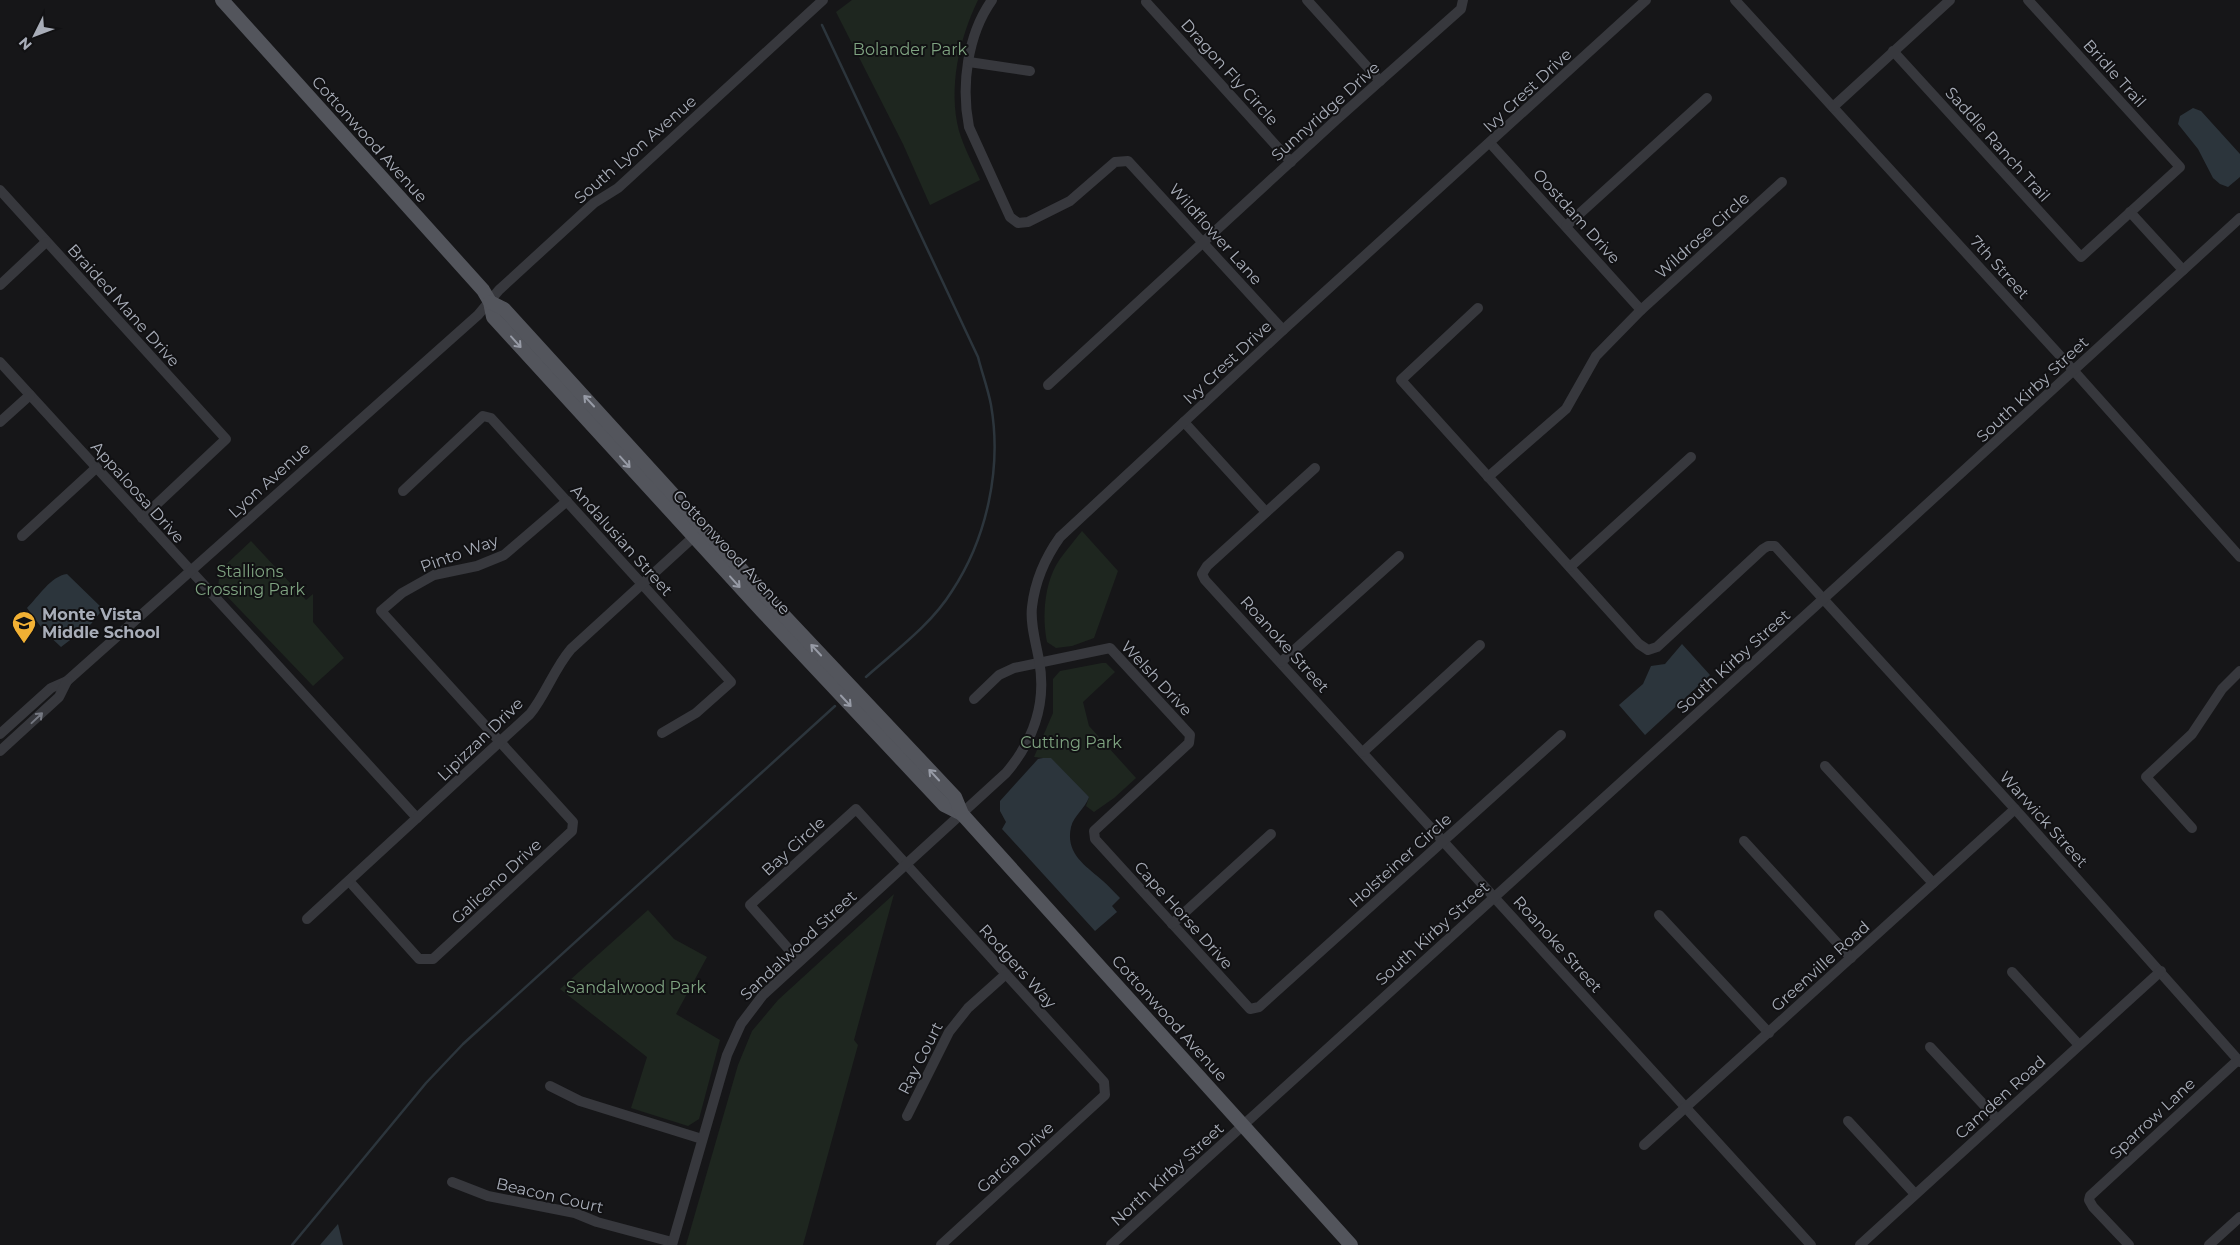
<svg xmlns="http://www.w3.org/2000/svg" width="2240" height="1245" viewBox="0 0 2240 1245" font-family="Montserrat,sans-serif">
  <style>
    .green { fill: #1e261f }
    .water { fill: #2c353c }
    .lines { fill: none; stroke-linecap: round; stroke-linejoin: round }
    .stream { stroke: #2c353c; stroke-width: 2.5 }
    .minor { stroke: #37383d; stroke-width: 10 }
    .major { stroke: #53555c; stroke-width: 14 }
    .oneway { stroke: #979ba6 }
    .oneway2 { stroke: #757881 }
    .labels { text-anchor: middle; stroke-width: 4; stroke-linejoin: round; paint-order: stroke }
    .park-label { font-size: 16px; fill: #7fa381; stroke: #111113 }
    .street-label { font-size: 16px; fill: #a8adb8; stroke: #111113 }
    .poi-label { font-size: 16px; font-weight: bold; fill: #a8adb8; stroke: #111113; text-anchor: start }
  </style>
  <rect width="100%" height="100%" fill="#161618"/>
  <!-- green -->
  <g class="green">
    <path d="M 852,0 L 978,0 C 959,39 948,88 959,131 C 964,148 973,164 980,180 L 930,205 L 903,144 L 836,12 Z"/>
    <path d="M 1082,531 L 1118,571 L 1094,638 L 1072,646 L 1056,648 L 1047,642 C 1042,616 1044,582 1060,559 C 1067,549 1075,540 1082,531 Z"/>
    <polygon points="251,541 306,600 313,594 313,622 344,658 313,686 218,587 220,570"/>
    <polygon points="1102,663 1106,663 1115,672 1083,702 1089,726 1136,778 1114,798 1094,812 1086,806 1089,797 1043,758 1034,757 1053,713 1053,679 1060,671"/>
    <polygon points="894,894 854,1040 858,1045 803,1245 686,1245 738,1065 752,1031 778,1000"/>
    <polygon points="648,910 674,939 707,957 676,1014 720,1040 699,1119 688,1126 631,1108 647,1057 560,989"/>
  </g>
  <!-- water -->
  <g class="water">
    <polygon points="2193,108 2201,111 2240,154 2240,177 2228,187 2220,184 2213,178 2198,149 2178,124 2180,116"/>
    <path d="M 67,574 L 103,609 L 91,624 L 61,647 L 44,631 L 27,608 C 38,597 51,576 67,574 Z"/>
    <polygon points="1682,644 1710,675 1645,735 1619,705 1643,684 1651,666 1665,664"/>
    <path d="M 1043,758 L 1051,758 L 1089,797 C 1085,809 1074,815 1071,827 C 1065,854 1086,866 1103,881 C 1109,886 1114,892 1120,898 L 1112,906 L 1117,912 L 1095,931 L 1002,829 L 1006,822 L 1000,811 L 1000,801 L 1038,759 Z"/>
    <polygon points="338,1224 343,1245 320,1245"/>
  </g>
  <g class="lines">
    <!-- stream -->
    <g class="stream">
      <path d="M 822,25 L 978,357 C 982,373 988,389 991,405 C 1002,468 987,538 952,591 C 931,625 895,651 866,677"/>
      <polyline points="292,1245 426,1083 463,1044 835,706"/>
    </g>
    <!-- minor -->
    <g class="minor">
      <path d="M 992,0 C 967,35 961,86 969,127 L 1010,217 L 1018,223 L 1028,222 L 1070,201 L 1115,162 L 1128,161 L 1283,330"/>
      <polyline points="1307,0 1380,81"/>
      <polyline points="1735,0 2074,371 2240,557"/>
      <polyline points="1146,2 1291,162"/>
      <polyline points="1893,51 2081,257 2180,167 2028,0"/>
      <polyline points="969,62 1030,71"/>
      <polyline points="1833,107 1950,0"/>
      <polyline points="1490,143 1641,310"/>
      <polyline points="0,190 226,439 142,518"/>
      <polyline points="2130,212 2183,270"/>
      <polyline points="1566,226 1707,98"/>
      <polyline points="0,285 46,242"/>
      <polyline points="1478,308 1401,380 1639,644 1648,650 1657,647 1763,549 1768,546 1775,546 2015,809 2240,1062"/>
      <polyline points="0,362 417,818"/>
      <polyline points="1048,385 1336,120 1461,9 1463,0"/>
      <polyline points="0,422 30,395"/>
      <polyline points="1184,422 1266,512"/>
      <polyline points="1315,468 1207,566 1202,574 1205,580 1811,1245"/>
      <polyline points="1488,477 1566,409 1596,356 1641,310 1782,182"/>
      <polyline points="403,491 483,416 491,418 731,682 696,713 662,733"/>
      <polyline points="22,536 96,468"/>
      <polyline points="1570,567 1691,457"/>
      <polyline points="1281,662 1399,556"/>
      <polyline points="974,699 999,675 1014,668 1110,648 1190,735 1189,743 1094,831 1095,839 1250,1009 1259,1007 1561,735"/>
      <polyline points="0,734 51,688 67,681 478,315 499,290 594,203 618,188 823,0"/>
      <polyline points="0,751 59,697 67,681"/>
      <polyline points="1363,752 1480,645"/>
      <polyline points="1825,766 1933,883"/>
      <polyline points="2192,828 2146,777 2192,734 2222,689 2240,671"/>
      <polyline points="1744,841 1851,958"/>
      <polyline points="349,881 419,959 433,959 572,831 573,822 381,611 402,593 434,575 477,566 504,555 567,501"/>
      <polyline points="1659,915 1769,1033"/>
      <path d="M 307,919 L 530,714 C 546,694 554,669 571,649 L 699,532"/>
      <polyline points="1172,924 1271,834"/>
      <polyline points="799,961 750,905 856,809 1104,1082 1105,1095 941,1245"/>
      <polyline points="2012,972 2079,1045"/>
      <polyline points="1930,1047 1997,1119"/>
      <polyline points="550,1086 580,1101 702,1139"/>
      <polyline points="907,1116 949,1032 968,1008 1006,974"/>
      <polyline points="1848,1121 1915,1194"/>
      <polyline points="1644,1145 2015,809"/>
      <polyline points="452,1182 488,1196 575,1213 597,1222 672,1242"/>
      <path d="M 672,1245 L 727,1055 L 741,1024 L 763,995 L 1006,773 C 1034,740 1047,703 1039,660 C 1036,643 1030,624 1032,607 C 1035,581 1045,558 1060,537 L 1283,330 L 1646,0"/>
      <polyline points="1111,1245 1843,581 2240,218"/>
      <polyline points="1860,1245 2161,971"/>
      <polyline points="2129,1245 2093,1207 2089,1200 2090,1196 2238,1060"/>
      <polyline points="2209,1245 2240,1217"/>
    </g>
    <!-- major -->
    <g class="major">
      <polyline points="222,0 483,290 490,302 493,317 762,611 944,805 962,814"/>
      <polyline points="490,302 504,309 773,604 955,797 962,814 1351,1245"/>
    </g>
  </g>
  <!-- one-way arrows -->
  <defs><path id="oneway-shaft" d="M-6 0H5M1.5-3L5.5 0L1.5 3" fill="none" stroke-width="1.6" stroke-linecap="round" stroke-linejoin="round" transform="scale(1.25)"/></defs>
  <g class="oneway">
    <use href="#oneway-shaft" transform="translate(516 342) rotate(48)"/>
    <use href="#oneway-shaft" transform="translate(589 401) rotate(-133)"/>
    <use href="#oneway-shaft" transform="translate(625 462) rotate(48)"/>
    <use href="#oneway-shaft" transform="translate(735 582) rotate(48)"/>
    <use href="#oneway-shaft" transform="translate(816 650) rotate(-133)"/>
    <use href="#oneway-shaft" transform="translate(846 701) rotate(47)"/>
    <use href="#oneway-shaft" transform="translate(934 775) rotate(-133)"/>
  </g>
  <use class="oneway2" href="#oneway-shaft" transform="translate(37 718) rotate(-43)"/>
  <!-- icons -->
  <defs>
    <g id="school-pin" transform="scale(1.25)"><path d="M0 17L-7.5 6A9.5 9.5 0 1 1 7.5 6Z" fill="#f2b134" stroke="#111113"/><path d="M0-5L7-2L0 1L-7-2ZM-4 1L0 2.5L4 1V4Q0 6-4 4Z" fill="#111"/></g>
  </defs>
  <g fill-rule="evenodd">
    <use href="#school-pin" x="24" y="623"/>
  </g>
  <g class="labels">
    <!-- park labels -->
    <g class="park-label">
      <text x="910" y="55">Bolander Park</text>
      <text x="250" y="577">Stallions<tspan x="250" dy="18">Crossing Park</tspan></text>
      <text x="1071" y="748">Cutting Park</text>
      <text x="636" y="993">Sandalwood Park</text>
    </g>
    <!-- street labels -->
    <g class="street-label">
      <text transform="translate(1230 72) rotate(48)" y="6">Dragon Fly Circle</text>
      <text transform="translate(2115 73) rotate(48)" y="6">Bridle Trail</text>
      <text transform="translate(1527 90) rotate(-43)" y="6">Ivy Crest Drive</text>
      <text transform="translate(1325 111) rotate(-42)" y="6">Sunnyridge Drive</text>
      <text transform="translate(370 139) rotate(48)" y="6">Cottonwood Avenue</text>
      <text transform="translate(1998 144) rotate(48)" y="6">Saddle Ranch Trail</text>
      <text transform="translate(635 149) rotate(-41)" y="6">South Lyon Avenue</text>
      <text transform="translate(1577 216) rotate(48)" y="6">Oostdam Drive</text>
      <text transform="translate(1216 234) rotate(48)" y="6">Wildflower Lane</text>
      <text transform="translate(1702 235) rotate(-42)" y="6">Wildrose Circle</text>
      <text transform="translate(2000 267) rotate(48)" y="6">7th Street</text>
      <text transform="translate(124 305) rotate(48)" y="6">Braided Mane Drive</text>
      <text transform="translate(1227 362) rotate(-43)" y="6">Ivy Crest Drive</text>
      <text transform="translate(2032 389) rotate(-43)" y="6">South Kirby Street</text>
      <text transform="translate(269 480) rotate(-42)" y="6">Lyon Avenue</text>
      <text transform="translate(138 492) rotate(48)" y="6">Appaloosa Drive</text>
      <text transform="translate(622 540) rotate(48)" y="6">Andalusian Street</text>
      <text transform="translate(732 552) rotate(47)" y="6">Cottonwood Avenue</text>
      <text transform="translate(459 553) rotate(-20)" y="6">Pinto Way</text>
      <text transform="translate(1285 644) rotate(48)" y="6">Roanoke Street</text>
      <text transform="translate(1733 661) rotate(-42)" y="6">South Kirby Street</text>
      <text transform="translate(1157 678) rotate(47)" y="6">Welsh Drive</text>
      <text transform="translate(480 739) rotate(-44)" y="6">Lipizzan Drive</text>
      <text transform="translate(2044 819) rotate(48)" y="6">Warwick Street</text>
      <text transform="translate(793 846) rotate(-42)" y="6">Bay Circle</text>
      <text transform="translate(1400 860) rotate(-42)" y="6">Holsteiner Circle</text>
      <text transform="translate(496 881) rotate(-43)" y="6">Galiceno Drive</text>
      <text transform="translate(1184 915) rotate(48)" y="6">Cape Horse Drive</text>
      <text transform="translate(1432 933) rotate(-42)" y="6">South Kirby Street</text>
      <text transform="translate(1558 944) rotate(48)" y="6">Roanoke Street</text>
      <text transform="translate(798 945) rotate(-43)" y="6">Sandalwood Street</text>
      <text transform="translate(1018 966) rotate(48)" y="6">Rodgers Way</text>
      <text transform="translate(1820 966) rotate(-42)" y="6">Greenville Road</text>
      <text transform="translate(1170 1018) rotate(48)" y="6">Cottonwood Avenue</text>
      <text transform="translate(920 1058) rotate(-63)" y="6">Ray Court</text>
      <text transform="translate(2000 1097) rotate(-42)" y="6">Camden Road</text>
      <text transform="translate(2152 1118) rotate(-43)" y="6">Sparrow Lane</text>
      <text transform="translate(1015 1157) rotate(-42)" y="6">Garcia Drive</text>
      <text transform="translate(1167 1174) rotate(-42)" y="6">North Kirby Street</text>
      <text transform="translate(550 1195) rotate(13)" y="6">Beacon Court</text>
    </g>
    <!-- poi labels -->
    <g class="poi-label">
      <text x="42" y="620">Monte Vista<tspan x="42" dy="18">Middle School</tspan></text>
    </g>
  </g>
  <!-- north arrow -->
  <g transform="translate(35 35) rotate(228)" stroke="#111113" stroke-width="4" paint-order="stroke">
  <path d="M0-4L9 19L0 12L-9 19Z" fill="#a8adb8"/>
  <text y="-8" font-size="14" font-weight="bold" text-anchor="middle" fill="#a8adb8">N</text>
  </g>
</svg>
